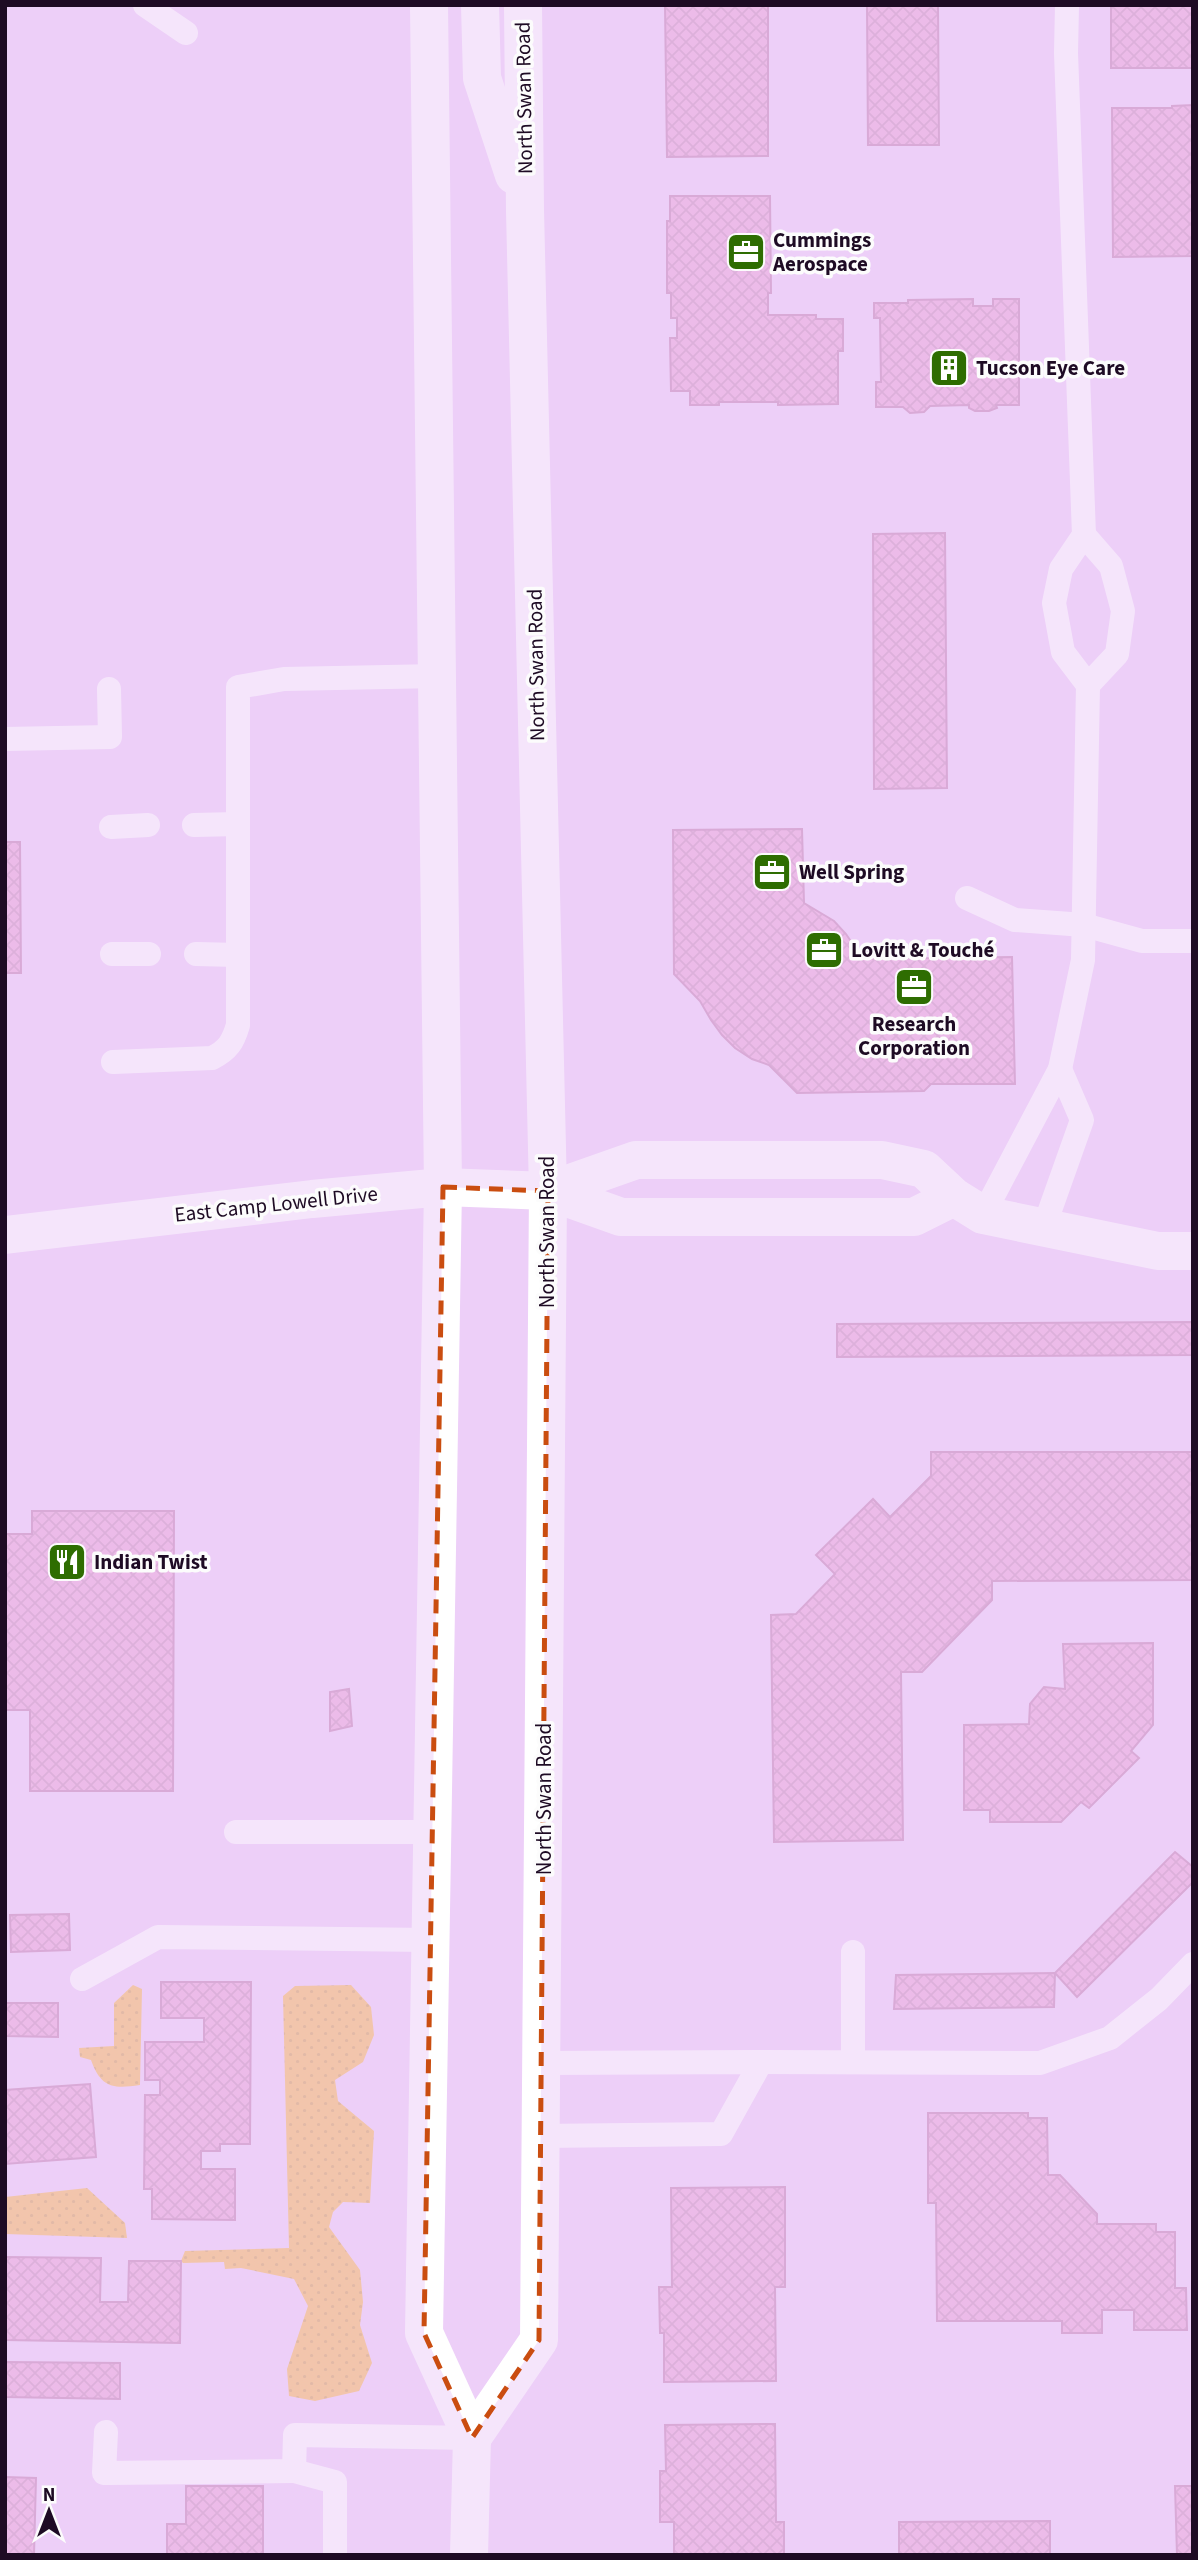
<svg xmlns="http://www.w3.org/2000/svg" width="1198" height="2560" viewBox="0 0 1198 2560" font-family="'Source Sans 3',sans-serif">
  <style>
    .grass { fill: url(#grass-dots) }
    .building { fill: url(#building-cross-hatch); stroke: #c27caf; stroke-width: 2 }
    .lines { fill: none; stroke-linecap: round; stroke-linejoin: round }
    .service { stroke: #fff; stroke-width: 24 }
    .minor { stroke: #fff; stroke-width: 38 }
    .secondary { stroke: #fff; stroke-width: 38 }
    .primary { stroke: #fff; stroke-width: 38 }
    .marked { fill: none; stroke: #ca4d10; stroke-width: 5; stroke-dasharray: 14 9; stroke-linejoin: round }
    .labels { text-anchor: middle; stroke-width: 7; stroke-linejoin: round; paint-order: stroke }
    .street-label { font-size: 21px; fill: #1e0b24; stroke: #fcfcfc }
    .poi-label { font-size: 21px; font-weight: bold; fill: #1e0b24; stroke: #fcfcfc; text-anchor: start }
  </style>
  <defs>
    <pattern id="grass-dots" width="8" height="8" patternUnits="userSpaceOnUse" patternTransform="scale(1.75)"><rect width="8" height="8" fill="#f8b950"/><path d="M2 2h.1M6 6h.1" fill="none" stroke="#d49e46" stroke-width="1.8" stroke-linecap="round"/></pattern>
    <pattern id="building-cross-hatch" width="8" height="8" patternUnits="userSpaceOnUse" patternTransform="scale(1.75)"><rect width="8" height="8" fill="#eba3d7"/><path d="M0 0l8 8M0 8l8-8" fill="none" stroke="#c98bb8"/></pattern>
  </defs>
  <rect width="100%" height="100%" fill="#edcff8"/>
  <!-- grass -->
  <g class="grass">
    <path d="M 133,1985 L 142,1989 L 140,2085 C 113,2089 101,2088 91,2060 L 80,2057 L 79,2048 L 114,2046 L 114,2003 Z"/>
    <polygon points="351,1985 371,2007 374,2035 363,2062 335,2080 338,2101 374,2131 370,2203 343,2202 333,2212 329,2227 360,2270 363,2302 360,2325 372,2363 359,2391 315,2401 289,2396 287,2369 308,2306 294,2279 241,2268 225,2269 224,2262 183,2263 181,2261 185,2251 289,2248 283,1996 295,1986"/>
    <polygon points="87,2188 125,2223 127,2238 5,2234 5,2197"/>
  </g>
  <!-- building -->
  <g class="building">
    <polygon points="665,5 768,5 768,156 667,157"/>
    <polygon points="867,5 938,5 939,145 868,145"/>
    <rect x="1111" y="5" width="82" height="63"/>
    <polygon points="1193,105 1193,256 1113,257 1112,108 1172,108 1172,106"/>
    <polygon points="670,196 770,196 771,293 768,293 768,315 816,315 816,319 843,319 843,351 838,351 838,404 778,405 778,402 719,402 719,405 690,405 690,391 671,391 670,338 677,338 677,318 671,318 671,293 667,293 667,221 670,221"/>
    <polygon points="973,299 973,306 993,306 993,299 1019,299 1019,405 996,405 997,408 989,411 975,411 969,408 969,405 930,406 924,412 910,413 903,407 876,407 876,382 881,382 880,318 874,318 874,303 908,303 908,300"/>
    <polygon points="945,533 947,788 874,789 873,534"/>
    <polygon points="802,829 804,903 834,921 846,934 863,959 1012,957 1015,1084 931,1084 924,1091 797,1093 769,1065 752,1059 735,1048 722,1035 711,1020 700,1001 674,974 673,830"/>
    <polygon points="5,842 20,842 21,973 5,973"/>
    <polygon points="1193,1322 1193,1355 837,1357 837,1324"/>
    <polygon points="931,1452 1193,1452 1193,1580 992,1581 992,1600 922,1672 901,1672 903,1840 774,1842 771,1615 796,1614 835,1574 816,1555 873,1499 890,1517 931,1476"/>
    <polygon points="32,1511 174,1511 173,1791 30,1791 30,1710 5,1710 5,1534 32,1534"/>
    <polygon points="1153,1643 1153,1725 1131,1751 1139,1758 1089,1808 1081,1802 1061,1822 990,1822 990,1810 964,1810 964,1725 1029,1724 1030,1704 1044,1687 1065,1689 1063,1644"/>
    <polygon points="349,1689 352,1726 330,1731 330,1692"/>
    <polygon points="1175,1852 1193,1867 1193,1882 1077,1997 1055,1973"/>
    <polygon points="69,1914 70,1950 11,1952 10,1915"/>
    <polygon points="1055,1973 1054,2007 894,2009 896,1975"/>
    <polygon points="161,1982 251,1982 250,2144 220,2144 220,2151 201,2151 201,2169 235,2169 235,2220 152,2219 152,2189 144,2189 145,2095 160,2095 160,2080 145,2080 145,2042 204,2042 204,2018 161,2018"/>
    <polygon points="5,2003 58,2003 58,2037 5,2036"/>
    <polygon points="90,2084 96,2157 5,2164 5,2090"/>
    <polygon points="928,2113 1028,2113 1028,2118 1047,2118 1048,2175 1060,2175 1097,2214 1097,2224 1156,2224 1156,2232 1175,2232 1175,2288 1186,2288 1187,2330 1134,2330 1134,2310 1102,2310 1102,2333 1062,2333 1062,2321 937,2321 936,2203 928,2203"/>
    <polygon points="785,2187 785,2287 775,2287 776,2381 664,2382 664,2333 660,2333 659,2287 672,2287 671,2188"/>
    <polygon points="5,2257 101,2258 100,2302 128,2302 129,2261 181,2261 180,2343 5,2340"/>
    <polygon points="5,2362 120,2363 120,2399 5,2397"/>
    <polygon points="775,2424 776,2522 784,2522 784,2555 674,2555 674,2522 660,2522 660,2471 666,2471 665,2425"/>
    <polygon points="5,2477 36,2478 34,2555 5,2555"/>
    <polygon points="186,2486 263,2486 263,2555 167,2555 167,2524 186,2524"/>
    <polygon points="1175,2486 1193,2486 1193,2555 1177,2555"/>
    <polygon points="1050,2521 1050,2554 899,2555 899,2522"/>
  </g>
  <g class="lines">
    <!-- service -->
    <g class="service">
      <polyline points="145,5 186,33"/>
      <polyline points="1084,535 1111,566 1123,611 1117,654 1088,685"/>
      <polyline points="5,739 110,737 109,689"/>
      <polyline points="194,825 238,824"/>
      <polyline points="111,827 148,825"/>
      <polyline points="967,898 1015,920 1084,925 1142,941 1191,941"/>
      <polyline points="112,954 149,954"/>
      <polyline points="196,954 238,955"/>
      <path d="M 113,1062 L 212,1058 C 228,1050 233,1042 238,1025 L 238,687 L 284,679 L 439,676"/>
      <polyline points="983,1215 1060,1069 1083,960 1088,685 1063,652 1054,603 1061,569 1084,535 1066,53 1067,5"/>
      <polyline points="1044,1227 1082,1120 1060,1069"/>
      <polyline points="236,1832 432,1832"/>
      <polyline points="853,1952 853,2062"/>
      <polyline points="82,1979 158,1937 431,1940"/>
      <polyline points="761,2062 1040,2063 1110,2038 1159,1999 1193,1964"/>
      <polyline points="540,2136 721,2134 761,2062 542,2063"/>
      <polyline points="106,2432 104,2473 294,2471 295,2435 472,2438"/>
      <polyline points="294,2471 335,2482 335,2555"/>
    </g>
    <!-- minor -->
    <g class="minor">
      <polyline points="548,1191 636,1160 882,1160 924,1169 954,1197 983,1215 1158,1251 1193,1251"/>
      <polyline points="548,1191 621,1217 914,1217 954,1197"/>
    </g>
    <!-- secondary -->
    <polyline class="secondary" points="5,1235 312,1199 443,1187 548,1191"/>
    <!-- primary -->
    <g class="primary">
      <polyline points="429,5 443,1187 424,2333 472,2438 469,2555"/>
      <polyline points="480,5 482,78 514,175"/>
      <polyline points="472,2438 539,2340 548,1191 525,210 523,5"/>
    </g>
  </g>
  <!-- marked area -->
  <path d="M0 0H1198V2560H0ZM 443,1187 L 548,1191 L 539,2340 L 472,2438 L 424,2333 Z" fill="#edcff8" fill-opacity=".55" fill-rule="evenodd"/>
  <path class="marked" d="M 443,1187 L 548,1191 L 539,2340 L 472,2438 L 424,2333 Z"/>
  <!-- icons -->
  <defs>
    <g id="office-square" transform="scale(2.0125)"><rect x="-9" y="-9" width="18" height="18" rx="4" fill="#2e6d01" stroke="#fcfcfc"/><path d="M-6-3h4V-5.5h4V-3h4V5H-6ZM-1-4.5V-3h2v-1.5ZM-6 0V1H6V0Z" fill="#fff"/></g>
    <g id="building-square" transform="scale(2.0125)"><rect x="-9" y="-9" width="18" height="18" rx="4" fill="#2e6d01" stroke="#fcfcfc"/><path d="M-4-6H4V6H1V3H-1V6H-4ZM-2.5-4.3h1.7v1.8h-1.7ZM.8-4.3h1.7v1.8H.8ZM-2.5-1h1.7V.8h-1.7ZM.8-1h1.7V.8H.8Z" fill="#fff"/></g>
    <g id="restaurant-square" transform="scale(2.0125)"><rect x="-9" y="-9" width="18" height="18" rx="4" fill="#2e6d01" stroke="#fcfcfc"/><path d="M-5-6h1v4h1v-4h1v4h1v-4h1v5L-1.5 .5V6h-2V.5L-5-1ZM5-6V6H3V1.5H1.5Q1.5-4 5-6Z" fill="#fff"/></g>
  </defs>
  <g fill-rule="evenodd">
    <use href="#office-square" x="746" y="252"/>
    <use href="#building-square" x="949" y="368"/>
    <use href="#office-square" x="772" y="872"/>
    <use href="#office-square" x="824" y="950"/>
    <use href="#office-square" x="914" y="987"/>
    <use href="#restaurant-square" x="67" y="1562"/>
  </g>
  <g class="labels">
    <!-- street labels -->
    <g class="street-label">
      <text transform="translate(524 98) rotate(-91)" y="7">North Swan Road</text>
      <text transform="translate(536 665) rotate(-91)" y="7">North Swan Road</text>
      <text transform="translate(276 1204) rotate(-6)" y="7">East Camp Lowell Drive</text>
      <text transform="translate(547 1232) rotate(-90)" y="7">North Swan Road</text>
      <text transform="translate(544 1799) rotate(-90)" y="7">North Swan Road</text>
    </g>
    <!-- poi labels -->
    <g class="poi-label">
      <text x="773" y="247">Cummings<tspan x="773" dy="24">Aerospace</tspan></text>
      <text x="976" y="375">Tucson Eye Care</text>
      <text x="799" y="879">Well Spring</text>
      <text x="851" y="957">Lovitt &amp; Touché</text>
      <text x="914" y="1031" text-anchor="middle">Research<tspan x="914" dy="24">Corporation</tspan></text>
      <text x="94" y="1569">Indian Twist</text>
    </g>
  </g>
  <!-- border -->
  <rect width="1198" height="2560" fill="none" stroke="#1e0b24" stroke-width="14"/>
  <!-- north arrow -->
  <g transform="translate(49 2511)" stroke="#fcfcfc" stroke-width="5" paint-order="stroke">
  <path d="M0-5L12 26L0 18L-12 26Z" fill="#1e0b24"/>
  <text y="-10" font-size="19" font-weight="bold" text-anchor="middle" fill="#1e0b24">N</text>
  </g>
</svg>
